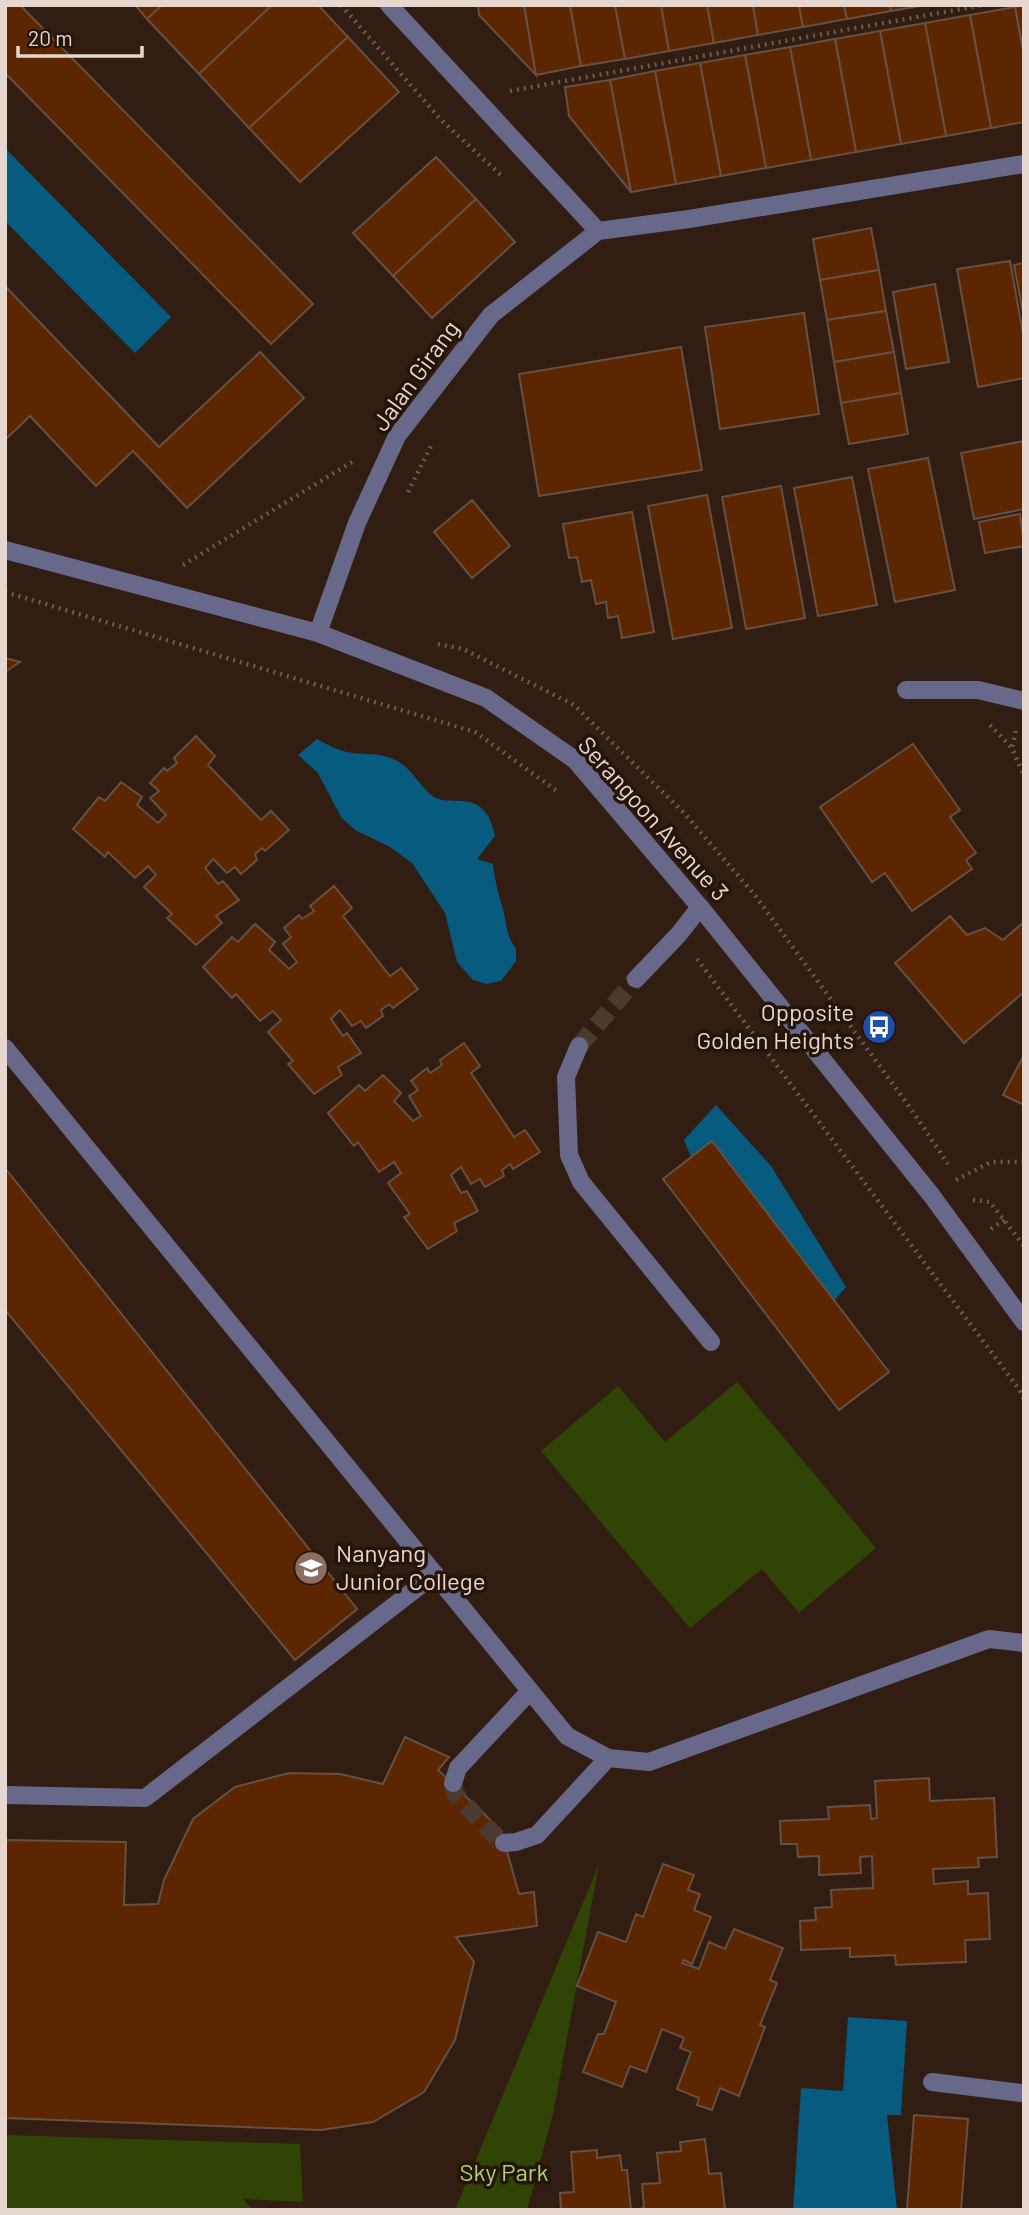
<svg xmlns="http://www.w3.org/2000/svg" width="1029" height="2215" viewBox="0 0 1029 2215" font-family="Barlow,sans-serif">
  <style>
    .green { fill: #2f4405 }
    .water { fill: #065b7f }
    .building { fill: #5c2600; stroke: #675043; stroke-width: 2 }
    .lines { fill: none; stroke-linecap: round; stroke-linejoin: round }
    .minor-tunnel { stroke: #4c392f; stroke-width: 18; stroke-dasharray: 18 9; stroke-linecap: butt }
    .path { stroke: #6c5a51; stroke-width: 4.5; stroke-dasharray: 2 5; stroke-linecap: butt }
    .minor { stroke: #68698a; stroke-width: 18 }
    .labels { text-anchor: middle; stroke-width: 7; stroke-linejoin: round; paint-order: stroke }
    .street-label { font-size: 24px; fill: #e6d8d1; stroke: #271409 }
    .poi-label { font-size: 24px; fill: #e6d8d1; stroke: #271409; text-anchor: end }
    .park-label { font-size: 24px; fill: #aad66a; stroke: #271409 }
  </style>
  <rect width="100%" height="100%" fill="#311d12"/>
  <!-- green -->
  <g class="green">
    <polygon points="737,1382 876,1548 799,1613 762,1569 690,1628 541,1451 618,1386 665,1442"/>
    <polygon points="599,1864 553,2114 527,2210 455,2210"/>
    <polygon points="5,2135 300,2144 303,2202 243,2199 253,2210 5,2210"/>
  </g>
  <!-- water -->
  <g class="water">
    <polygon points="5,148 171,317 135,353 5,221"/>
    <path d="M 317,739 C 326,744 337,750 347,752 C 363,755 380,752 395,760 C 413,768 419,787 434,797 C 442,802 452,800 460,801 C 483,801 491,817 495,836 L 477,859 L 493,864 C 495,884 499,894 504,913 C 507,928 507,937 516,949 L 516,961 L 501,981 L 487,984 L 473,980 L 457,962 L 445,913 L 412,863 L 390,847 L 355,830 L 341,817 L 318,773 L 298,755 Z"/>
    <polygon points="716,1105 771,1166 846,1287 834,1301 691,1157 684,1140"/>
    <polygon points="848,2017 907,2021 901,2115 887,2115 897,2210 793,2210 801,2088 843,2091"/>
  </g>
  <!-- building -->
  <g class="building">
    <polygon points="5,5 20,5 313,304 271,344 5,73"/>
    <polygon points="135,5 162,5 147,19"/>
    <polygon points="162,5 272,5 199,74 147,19"/>
    <polygon points="272,5 318,5 348,37 249,128 199,74"/>
    <polygon points="478,5 524,5 536,75 479,15"/>
    <polygon points="524,5 570,5 581,66 536,75"/>
    <polygon points="570,5 615,5 625,59 581,66"/>
    <polygon points="615,5 661,5 669,51 625,59"/>
    <polygon points="661,5 707,5 714,43 669,51"/>
    <polygon points="707,5 753,5 758,35 714,43"/>
    <polygon points="753,5 799,5 803,27 758,35"/>
    <polygon points="799,5 844,5 847,19 803,27"/>
    <polygon points="844,5 890,5 891,11 847,19"/>
    <polygon points="890,5 926,5 891,11"/>
    <polygon points="1024,5 1024,56 1015,7"/>
    <polygon points="1015,7 1024,56 1024,122 991,128 970,15"/>
    <polygon points="970,15 991,128 946,136 925,23"/>
    <polygon points="925,23 946,136 901,144 880,31"/>
    <polygon points="880,31 901,144 856,152 835,39"/>
    <polygon points="348,37 399,92 300,182 249,128"/>
    <polygon points="835,39 856,152 811,160 790,47"/>
    <polygon points="790,47 811,160 766,168 745,55"/>
    <polygon points="745,55 766,168 721,176 700,63"/>
    <polygon points="700,63 721,176 676,184 655,71"/>
    <polygon points="655,71 676,184 631,192 610,80"/>
    <polygon points="610,80 631,192 569,116 565,87"/>
    <polygon points="436,157 476,199 393,276 353,233"/>
    <polygon points="476,199 515,242 432,318 393,276"/>
    <polygon points="871,228 879,270 820,280 813,239"/>
    <polygon points="1010,261 1024,339 1024,378 978,387 957,269"/>
    <polygon points="1024,263 1024,318 1014,265"/>
    <polygon points="879,270 886,311 827,320 820,280"/>
    <polygon points="935,284 949,362 906,369 893,292"/>
    <polygon points="5,286 159,447 260,352 304,398 187,508 133,451 96,486 30,416 5,440"/>
    <polygon points="886,311 894,352 834,362 827,320"/>
    <polygon points="804,313 819,414 720,429 705,327"/>
    <polygon points="681,347 702,470 539,496 519,374"/>
    <polygon points="894,352 901,393 841,403 834,362"/>
    <polygon points="901,393 908,434 849,444 841,403"/>
    <polygon points="1024,441 1024,509 974,519 961,453"/>
    <polygon points="928,458 955,590 895,602 868,469"/>
    <polygon points="852,477 877,605 818,616 794,488"/>
    <polygon points="781,486 805,618 746,629 722,497"/>
    <polygon points="707,495 732,628 673,639 648,506"/>
    <polygon points="472,500 510,546 472,578 434,532"/>
    <polygon points="632,512 654,632 622,638 618,616 608,618 606,602 596,604 591,580 582,582 577,557 569,558 563,524"/>
    <polygon points="1020,514 1024,546 985,553 979,522"/>
    <polygon points="5,658 20,662 5,672"/>
    <polygon points="196,736 215,756 208,765 261,820 271,811 289,830 265,851 262,848 255,854 257,860 241,874 235,867 227,873 213,859 205,868 218,884 223,881 239,900 216,916 222,923 196,945 167,918 172,914 144,887 156,875 148,866 135,878 108,852 105,857 73,829 99,797 105,801 121,782 142,797 137,805 158,823 166,815 150,798 159,791 150,783 164,768 167,771 177,763 174,758"/>
    <polygon points="913,744 960,810 950,817 976,853 966,860 972,869 912,911 885,873 872,882 820,807"/>
    <polygon points="334,886 352,908 343,916 390,976 401,968 418,989 393,1008 389,1004 381,1010 383,1016 366,1028 361,1021 352,1026 340,1010 331,1019 343,1036 347,1033 361,1053 338,1067 342,1075 314,1094 288,1064 293,1061 268,1032 281,1020 273,1011 260,1021 236,994 232,998 203,967 232,937 238,942 255,924 275,942 269,950 289,969 297,962 283,944 291,937 284,928 299,915 302,919 314,911 310,906"/>
    <polygon points="950,916 967,935 985,928 1003,940 1024,922 1024,992 964,1043 895,963"/>
    <polygon points="464,1043 480,1066 471,1073 514,1137 525,1130 540,1152 513,1169 510,1164 502,1170 504,1176 485,1187 480,1179 471,1184 461,1167 451,1175 461,1193 467,1191 478,1211 454,1223 457,1231 428,1249 404,1217 410,1214 388,1183 401,1173 394,1162 379,1172 358,1142 354,1146 328,1113 359,1085 365,1091 383,1075 401,1093 394,1101 413,1121 421,1116 409,1096 418,1090 411,1081 427,1068 430,1073 442,1065 440,1060"/>
    <polygon points="1024,1055 1024,1105 1003,1095"/>
    <polygon points="712,1141 889,1372 839,1410 663,1179"/>
    <polygon points="5,1168 357,1609 295,1660 5,1310"/>
    <polygon points="405,1737 449,1757 438,1770 501,1830 519,1894 534,1892 537,1926 456,1937 474,1962 455,2040 424,2092 373,2122 321,2130 5,2118 5,1840 126,1842 124,1905 158,1904 164,1880 193,1819 235,1787 289,1773 340,1774 383,1784"/>
    <polygon points="929,1778 930,1801 994,1798 997,1857 978,1858 979,1867 933,1869 934,1884 968,1881 968,1894 988,1893 990,1939 965,1940 966,1962 896,1965 895,1955 850,1957 850,1948 801,1950 800,1921 816,1920 815,1908 832,1907 831,1890 873,1888 872,1856 860,1857 861,1873 819,1875 819,1856 798,1857 797,1844 781,1844 780,1821 829,1819 828,1807 870,1805 871,1819 877,1818 875,1781"/>
    <polygon points="663,1864 694,1875 688,1890 700,1894 694,1910 711,1917 692,1964 684,1960 682,1963 699,1969 709,1942 725,1949 734,1929 783,1948 770,1980 777,1983 760,2025 765,2027 739,2096 720,2088 712,2110 697,2105 699,2098 677,2089 691,2052 680,2048 684,2038 662,2029 646,2072 630,2066 622,2087 583,2072 598,2034 604,2034 616,2002 577,1986 598,1932 626,1942 636,1914 643,1917"/>
    <polygon points="914,2115 968,2119 961,2210 907,2210"/>
    <polygon points="705,2139 709,2174 721,2173 725,2210 635,2210 644,2208 642,2184 660,2183 657,2153 681,2151 680,2142"/>
    <polygon points="597,2150 597,2158 620,2155 622,2170 627,2170 631,2210 561,2210 560,2193 574,2192 571,2152"/>
  </g>
  <g class="lines">
    <!-- minor-tunnel -->
    <g class="minor-tunnel">
      <polyline points="579,1046 636,979"/>
      <polyline points="453,1783 455,1794 499,1840 504,1843"/>
    </g>
    <!-- path -->
    <g class="path">
      <polyline points="341,5 441,120 503,177"/>
      <polyline points="510,91 983,5"/>
      <polyline points="408,492 432,444"/>
      <polyline points="183,565 352,462"/>
      <polyline points="5,592 475,732 557,791"/>
      <polyline points="438,644 463,649 574,705 684,813 754,894 911,1109 948,1164"/>
      <polyline points="990,725 1012,748"/>
      <polyline points="1016,731 1012,748 1024,776"/>
      <polyline points="697,959 1019,1389 1024,1399"/>
      <polyline points="956,1180 991,1162 1024,1162"/>
      <polyline points="973,1200 990,1202 1024,1246"/>
      <polyline points="991,1229 1004,1220"/>
    </g>
    <!-- minor -->
    <g class="minor">
      <polyline points="389,5 598,231"/>
      <polyline points="5,550 318,633 486,698 575,760 700,907 932,1196 1024,1322"/>
      <polyline points="318,633 357,523 397,436 491,315 598,231 689,219 1024,164"/>
      <polyline points="906,690 978,690 1024,701"/>
      <polyline points="636,979 679,934 700,907"/>
      <polyline points="579,1046 566,1077 569,1155 581,1182 711,1342"/>
      <polyline points="5,1048 567,1736 608,1758 649,1762 989,1639 1024,1643"/>
      <polyline points="453,1783 458,1768 530,1691"/>
      <polyline points="5,1795 145,1798 435,1574"/>
      <polyline points="504,1843 516,1842 537,1835 608,1758"/>
      <polyline points="932,2082 1021,2093"/>
    </g>
  </g>
  <!-- icons -->
  <defs>
    <g id="bus-disc" transform="scale(1.75)"><circle r="9.5" fill="#1a4fb4" stroke="#271409"/><path d="M-5-6H5V4H4V6H2V4H-2V6H-4V4H-5ZM-3.5-4V0h7V-4ZM-3.5 1.2v1.5H-2V1.2ZM2 1.2v1.5H3.5V1.2Z" fill="#fff"/></g>
    <g id="university-disc" transform="scale(1.75)"><circle r="9.5" fill="#8d6e63" stroke="#271409"/><path d="M0-5L7-2L0 1L-7-2ZM-4 1L0 2.5L4 1V4Q0 6-4 4Z" fill="#fff"/></g>
  </defs>
  <g fill-rule="evenodd">
    <use href="#bus-disc" x="879" y="1027"/>
    <use href="#university-disc" x="311" y="1568"/>
  </g>
  <g class="labels">
    <!-- street labels -->
    <g class="street-label">
      <text transform="translate(416 376) rotate(-54)" y="8">Jalan Girang</text>
      <text transform="translate(653 819) rotate(48)" y="8">Serangoon Avenue 3</text>
    </g>
    <!-- poi labels -->
    <g class="poi-label">
      <text x="854" y="1021">Opposite<tspan x="854" dy="28">Golden Heights</tspan></text>
      <text x="336" y="1562" text-anchor="start">Nanyang<tspan x="336" dy="28">Junior College</tspan></text>
    </g>
    <!-- park labels -->
    <g class="park-label">
      <text x="504" y="2181">Sky Park</text>
    </g>
  </g>
  <!-- border -->
  <rect width="1029" height="2215" fill="none" stroke="#e6d8d1" stroke-width="14"/>
  <!-- scale -->
  <path d="M18 46v10h124v-10" fill="none" stroke="#e6d8d1" stroke-width="3.5"/>
  <text x="28" y="46" font-size="21" fill="#e6d8d1" stroke="#271409" stroke-width="5" paint-order="stroke">20 m</text>
</svg>
